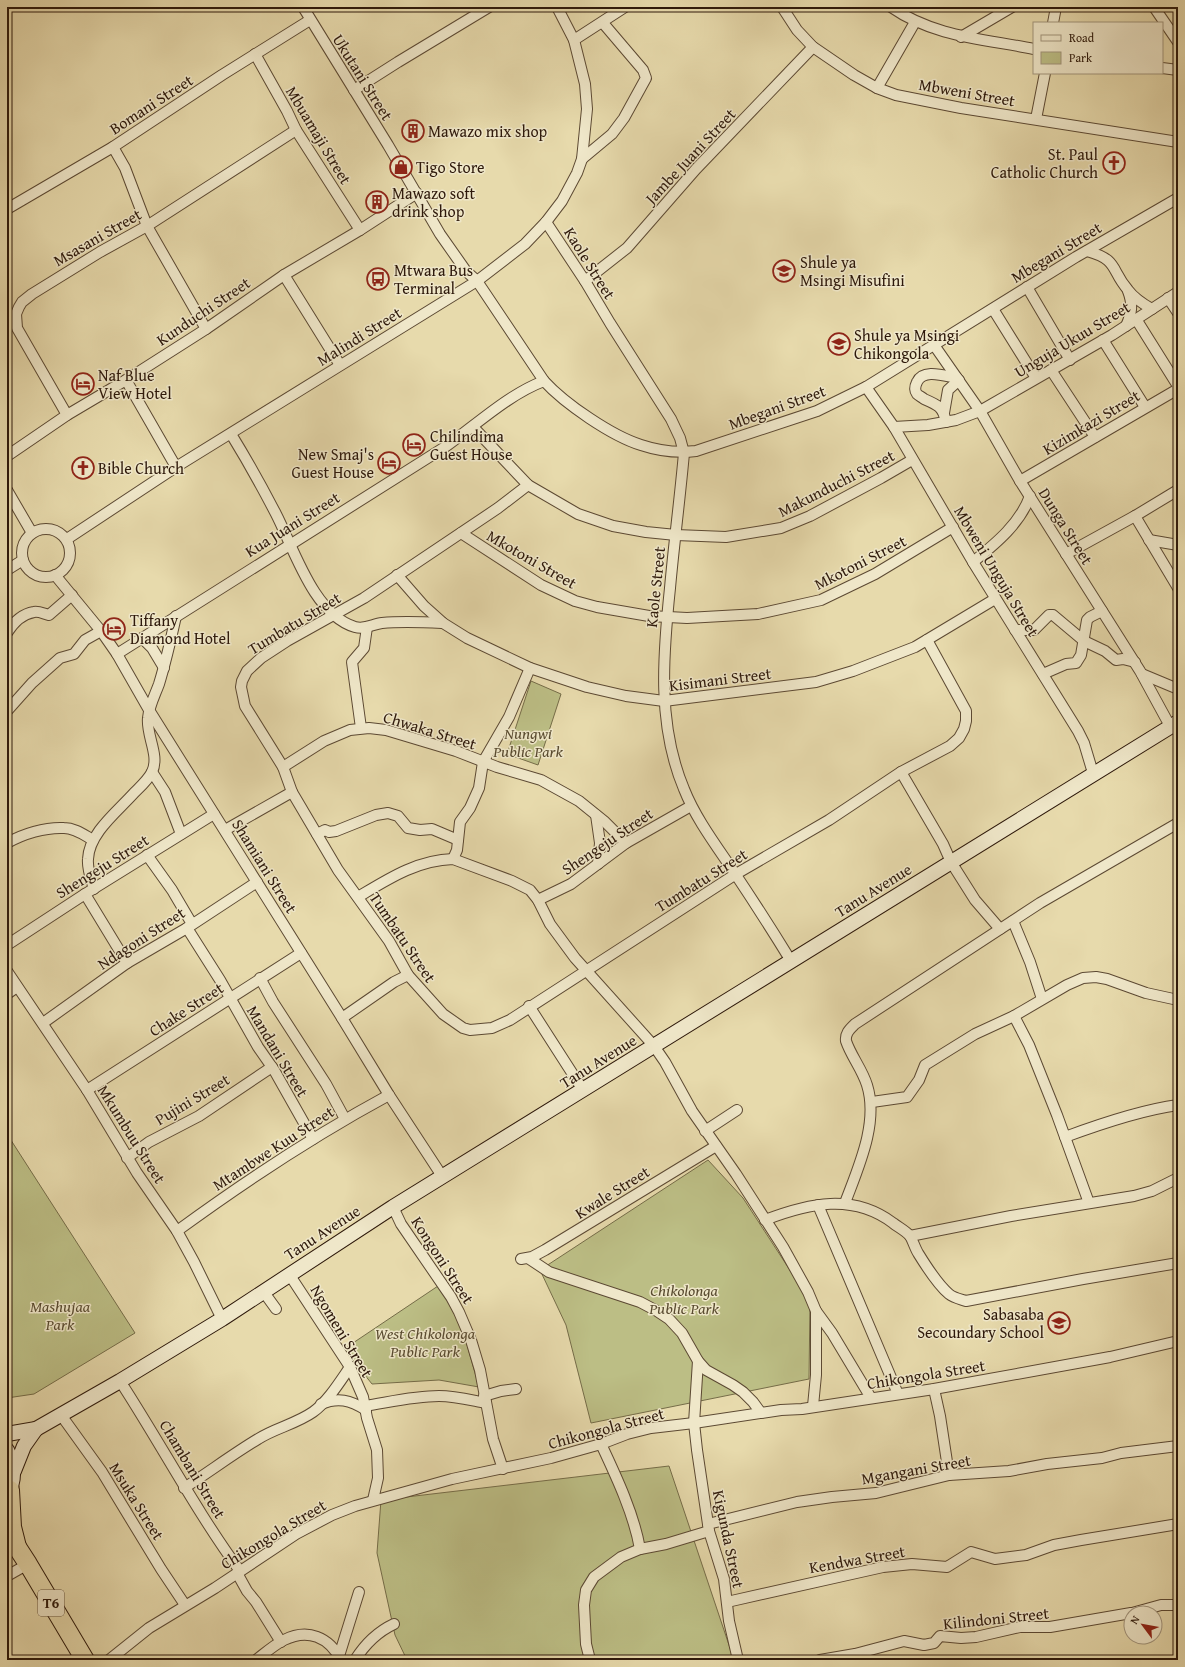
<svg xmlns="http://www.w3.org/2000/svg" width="1185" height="1667" viewBox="0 0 1185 1667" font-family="'Gentium Book Plus',serif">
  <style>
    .green { fill: #bcbe85; stroke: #756c48 }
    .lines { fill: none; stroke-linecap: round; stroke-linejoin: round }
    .street-casing { stroke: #5c4933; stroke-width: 12 }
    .secondary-casing { stroke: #2e190b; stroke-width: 16 }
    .highway-casing { stroke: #2e190b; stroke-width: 20 }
    .street { stroke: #efe7c9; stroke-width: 10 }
    .secondary { stroke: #efe7c9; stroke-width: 14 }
    .highway { stroke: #e7daac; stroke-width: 18 }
    .labels { text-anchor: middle; stroke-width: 3; stroke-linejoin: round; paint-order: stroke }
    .shield { fill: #efe7c9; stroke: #685744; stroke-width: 1 }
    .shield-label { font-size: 15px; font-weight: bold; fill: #2e190b }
    .street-label { font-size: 16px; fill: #2e190b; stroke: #efe7c9 }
    .poi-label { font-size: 16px; fill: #2e190b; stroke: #efe7c9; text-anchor: start }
    .park-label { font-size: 16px; font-style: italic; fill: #594b30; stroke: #efe7c9 }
  </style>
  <rect width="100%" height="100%" fill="#e7daac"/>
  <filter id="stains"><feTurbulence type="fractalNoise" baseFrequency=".005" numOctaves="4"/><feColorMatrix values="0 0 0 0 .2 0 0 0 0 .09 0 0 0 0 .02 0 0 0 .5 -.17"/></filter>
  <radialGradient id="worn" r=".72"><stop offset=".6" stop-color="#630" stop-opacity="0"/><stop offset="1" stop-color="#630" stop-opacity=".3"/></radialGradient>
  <!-- green -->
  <g class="green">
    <polygon points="531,681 561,694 538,765 507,754"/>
    <polygon points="7,1134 135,1333 34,1394 7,1398"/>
    <polygon points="708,1160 743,1198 810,1301 809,1379 591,1423 566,1325 540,1270"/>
    <polygon points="438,1286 460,1320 479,1387 439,1380 372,1384 344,1349"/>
    <polygon points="669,1466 734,1660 407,1660 395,1635 377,1553 381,1500"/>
  </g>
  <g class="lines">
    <!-- street casing -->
    <g class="street-casing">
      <g id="street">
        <path d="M 303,7 L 388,145 L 440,234 L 466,271 L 477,281 L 544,381 C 565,404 612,436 641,445 C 659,451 679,453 696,451 L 817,411 L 866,387 L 1076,257 L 1178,198"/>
        <polyline points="782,7 797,30 813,47 854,75 877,88 896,95 961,108 1178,142"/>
        <path d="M 891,7 C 934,37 985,39 1034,49"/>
        <polyline points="1154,7 1178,42"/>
        <polyline points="1053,23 1056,7"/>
        <polyline points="961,37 1012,7"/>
        <polyline points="574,40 625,7"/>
        <polyline points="255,54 287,111 296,130 360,230"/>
        <polyline points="1162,68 1178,70"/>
        <polyline points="877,88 915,22"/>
        <polyline points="354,90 398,62 489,7"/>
        <polyline points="1036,119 1045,73"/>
        <polyline points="113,147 125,168 147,226 206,329"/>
        <polyline points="582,159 612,134 624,118 646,78 643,70 603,23"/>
        <polyline points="7,209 113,147 222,75 310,20"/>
        <path d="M 546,222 L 585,281 L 610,323 L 671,419 L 680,438 L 684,453 C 680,498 674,543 670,588 C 663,655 657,725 684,789 C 695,817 715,844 732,869 C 752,899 772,930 791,961"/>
        <path d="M 1087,251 C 1119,260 1110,269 1128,290 C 1134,298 1143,304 1152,309"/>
        <polyline points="284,275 340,365"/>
        <polyline points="585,281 627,248 696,169 813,47"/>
        <polyline points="1027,287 1070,360"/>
        <polyline points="1168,298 1178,313"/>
        <polyline points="993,309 1036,378"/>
        <polyline points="1136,319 1178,386"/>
        <path d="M 1126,326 C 1132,313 1133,304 1128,291"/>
        <polyline points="1103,340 1145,407"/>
        <polyline points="934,345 980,411 1020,481 1140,671 1170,726"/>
        <polyline points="1051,370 1095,437"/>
        <polyline points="126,380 176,467"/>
        <polyline points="866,387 894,427 973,562 1078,731 1084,743 1093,773"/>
        <polyline points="944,413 948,390 959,380"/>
        <polyline points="67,415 17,328 16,314 19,307 22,302 32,294 100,252 147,226 296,130"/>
        <path d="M 946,422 C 943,407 938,405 924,399 C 922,397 919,396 917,394 C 914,390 915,386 917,382 C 923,368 945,376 957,378"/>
        <polyline points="473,427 528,485 578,514 613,526 646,532 676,535 726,537 781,528 810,516 881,478 912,460"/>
        <polyline points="894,427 928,425 956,420 980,411 1112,335 1178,292"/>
        <path d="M 231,434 C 247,460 262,487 276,514 C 294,549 314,615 355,627 C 365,630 373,624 382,623 C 402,621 422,622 443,623"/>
        <polyline points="7,456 67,415 126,380 206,329 284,275 360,230 417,193"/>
        <polyline points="1020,481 1178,389"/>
        <polyline points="528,485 498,508 364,598 287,641 261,658 247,671 242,681 241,687 245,706 283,767 292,792 338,870 389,941 408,975 443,1014 463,1028 470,1030 492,1028 510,1020 736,874 829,820 901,772 950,746 959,738 964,729 966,721 966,711 927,640"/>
        <polyline points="7,490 32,533"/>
        <polyline points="1135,516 1178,588"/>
        <circle cx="46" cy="553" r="24"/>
        <polyline points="461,533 541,585 575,601 597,607 649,616 687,618 758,614 821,600 875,574 953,527"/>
        <polyline points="67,539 176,467 477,281 525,244 546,222 562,201 577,173 582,159 587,109 585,84 574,40 557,7"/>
        <polyline points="1149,540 1178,545"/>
        <polyline points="1066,554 1135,516 1178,490"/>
        <path d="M 973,562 C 995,544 1020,524 1030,496"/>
        <polyline points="7,570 23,560"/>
        <polyline points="55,575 101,631 117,654 149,710 342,1018 389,1095 442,1176"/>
        <polyline points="397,575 424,606 443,623 467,638 530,668 587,687 626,696 664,701 816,682 853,671 915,647 995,599"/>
        <polyline points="1015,630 1034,630 1049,615 1053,615 1084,641 1105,651 1116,660 1123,659 1135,662"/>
        <path d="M 7,633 C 13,623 22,614 34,612 C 39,611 44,614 49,615 L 72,595"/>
        <polyline points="142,638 152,648 164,668"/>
        <path d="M 117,654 L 445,447 C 476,425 509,394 544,381"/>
        <polyline points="1043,674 1066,664 1076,663 1081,655 1087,620 1090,617 1102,611"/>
        <polyline points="1142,674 1178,689"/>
        <polyline points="7,711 32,683 60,658 74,654 85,640 101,631"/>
        <polyline points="361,728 352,662 364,648 367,627"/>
        <polyline points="283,767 324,741 350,730 369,728 386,730 456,751 497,767 541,780 579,801 605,822 626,843"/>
        <polyline points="152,772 165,792 181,834"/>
        <polyline points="901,772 943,844 951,862 975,900 1000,929"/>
        <polyline points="596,815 600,843 598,864"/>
        <polyline points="225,830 292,792"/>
        <polyline points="317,834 325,830 329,832 336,831 376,815 388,813 398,816 408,828 420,830 432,829 458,840"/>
        <path d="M 7,843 C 23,834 45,827 64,828 C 75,828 84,835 93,840"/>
        <polyline points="147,855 172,890 192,924"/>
        <polyline points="453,859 457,850 460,822 470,808 479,788 483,762 509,717 530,668"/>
        <path d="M 94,889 C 91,879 87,869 88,859 C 89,833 118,811 134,793 C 140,787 148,780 152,772 C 160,755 146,736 148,718 C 149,706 155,695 159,684 C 166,661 171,639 176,616"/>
        <polyline points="85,894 127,963"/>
        <path d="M 358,897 C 388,879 417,860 453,859 L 512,881 L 530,890 L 538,900 L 550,924 L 575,958 L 654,1046 L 665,1062 L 692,1111 L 736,1174 L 783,1247 L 808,1292 L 816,1311 L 816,1375 L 813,1406"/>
        <polyline points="538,900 571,884 626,843 691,806"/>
        <polyline points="1013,921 1030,962 1042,999"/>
        <polyline points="187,928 220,980 258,1047 274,1070 313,1139"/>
        <polyline points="7,945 85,894 214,814"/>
        <polyline points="7,971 87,1090 137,1173 177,1231 194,1262 222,1319"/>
        <polyline points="260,978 273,1002 326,1084 345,1119"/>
        <polyline points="7,994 17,987"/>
        <polyline points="529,1006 583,1090"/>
        <polyline points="1014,1016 1029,1045 1057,1115 1089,1203"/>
        <polyline points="342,1018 394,982 408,975"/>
        <polyline points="43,1023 127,963 187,928 257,882"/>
        <polyline points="87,1090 301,953"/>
        <polyline points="872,1102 907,1097 919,1080 925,1065 975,1034 1014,1016 1067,985 1083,978 1096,977 1107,979 1146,993 1178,1000"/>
        <polyline points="705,1131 737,1110"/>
        <path d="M 1065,1137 C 1100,1124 1141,1110 1178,1105"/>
        <polyline points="127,1158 149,1142 199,1116 272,1067"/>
        <path d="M 845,1203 C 858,1168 879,1123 867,1085 C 862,1069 851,1056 846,1041 C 845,1033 850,1029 855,1024 L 1040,903 L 1178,823"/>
        <polyline points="818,1205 898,1394"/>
        <polyline points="393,1207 401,1224 451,1297 459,1312 471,1340 480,1370 493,1439 503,1469"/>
        <path d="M 765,1220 C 809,1203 853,1193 893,1223 C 898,1227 906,1231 910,1236 C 913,1241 915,1248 918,1253 C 926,1266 937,1284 949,1294 C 954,1298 960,1299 966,1301 L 1083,1279 L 1178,1263"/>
        <path d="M 177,1231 C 244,1182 315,1135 389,1095"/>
        <polyline points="910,1236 1011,1216 1134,1196 1152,1191 1178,1178"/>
        <polyline points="528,1258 549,1272 640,1302 657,1311 669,1319 682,1333 698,1361 706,1370 733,1385 743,1392 753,1402 761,1413"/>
        <polyline points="521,1259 532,1257 545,1250 716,1146"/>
        <polyline points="289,1274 350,1367 363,1397 367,1418 377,1450 378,1478 373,1500"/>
        <polyline points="263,1291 276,1309"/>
        <polyline points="816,1311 832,1333 871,1398"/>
        <polyline points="698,1361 694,1423 697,1450 709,1531 724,1579 729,1621 738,1660"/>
        <path d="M 120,1381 C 161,1444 196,1511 240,1571"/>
        <polyline points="934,1389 940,1416 949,1475"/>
        <polyline points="484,1396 501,1391 516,1389"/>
        <path d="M 321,1404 C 338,1397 350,1400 366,1410"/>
        <path d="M 365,1406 C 390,1402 414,1396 439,1396 C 455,1396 470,1400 486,1403"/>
        <polyline points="61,1415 102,1472 161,1569 185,1605"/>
        <path d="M 601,1444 C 616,1476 634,1514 640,1549"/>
        <path d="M 184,1488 C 209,1472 233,1454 258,1439 C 275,1428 296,1424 313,1412 C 328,1401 339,1383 350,1367"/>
        <polyline points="708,1524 797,1502 832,1497 876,1493 949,1475 1009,1471 1047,1464 1102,1458 1121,1453 1178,1446"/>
        <polyline points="237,1573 247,1591 256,1602 281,1642"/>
        <polyline points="7,1576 28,1564"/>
        <polyline points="727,1602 883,1567 912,1564 947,1567 971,1552 995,1559 1026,1555 1054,1545 1081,1540 1178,1524"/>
        <polyline points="1132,1613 1161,1605 1178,1605"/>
        <polyline points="339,1656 359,1592"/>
        <polyline points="109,1660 149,1628 215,1588 296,1534 332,1515 355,1506 452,1479 551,1458 601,1444 627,1434 651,1428 694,1423 781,1410 802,1409 934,1389 1110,1357 1178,1341"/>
        <path d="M 256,1660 C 265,1653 274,1645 284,1640 C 308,1628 329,1637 341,1660"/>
        <path d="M 355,1660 C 365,1644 377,1632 394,1624"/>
        <polyline points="590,1660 586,1644 584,1605 586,1590 594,1577 621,1557 640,1549 666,1544 709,1531"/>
        <polyline points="820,1660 855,1654 904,1641 924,1645 934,1643 940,1636 961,1638 976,1637 1020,1627 1050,1627 1131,1613"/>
      </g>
    </g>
    <!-- secondary casing -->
    <g class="secondary-casing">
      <g id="secondary">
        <polyline points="7,1434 36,1429 120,1381 222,1319 393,1207 1178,722"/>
        <path d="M 7,1450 C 14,1463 16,1481 7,1494"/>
        <polyline points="14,1471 24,1446 36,1429"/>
      </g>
    </g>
    <!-- highway casing -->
    <g class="highway-casing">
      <g id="highway">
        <polyline points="10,1490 12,1527 17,1547"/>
        <polyline points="7,1537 17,1547 28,1564 85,1660"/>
      </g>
    </g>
    <!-- street -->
    <use href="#street" class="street"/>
    <!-- secondary -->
    <use href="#secondary" class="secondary"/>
    <!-- highway -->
    <use href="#highway" class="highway"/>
  </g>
  <!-- icons -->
  <defs>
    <g id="building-ring" transform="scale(1.15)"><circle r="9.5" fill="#efe7c9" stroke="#8f2418" stroke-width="1.5"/><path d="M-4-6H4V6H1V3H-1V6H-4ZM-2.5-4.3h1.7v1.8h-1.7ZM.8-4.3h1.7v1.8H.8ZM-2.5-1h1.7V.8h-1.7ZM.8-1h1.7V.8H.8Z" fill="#8f2418"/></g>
    <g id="church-ring" transform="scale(1.15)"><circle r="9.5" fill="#efe7c9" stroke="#8f2418" stroke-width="1.5"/><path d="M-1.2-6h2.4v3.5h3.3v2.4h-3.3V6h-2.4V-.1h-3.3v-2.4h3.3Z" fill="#8f2418"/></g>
    <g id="shop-ring" transform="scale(1.15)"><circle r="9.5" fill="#efe7c9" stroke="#8f2418" stroke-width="1.5"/><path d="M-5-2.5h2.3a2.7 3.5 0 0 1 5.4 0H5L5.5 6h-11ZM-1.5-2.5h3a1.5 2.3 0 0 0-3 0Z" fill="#8f2418"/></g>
    <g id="school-ring" transform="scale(1.15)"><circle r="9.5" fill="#efe7c9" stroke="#8f2418" stroke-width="1.5"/><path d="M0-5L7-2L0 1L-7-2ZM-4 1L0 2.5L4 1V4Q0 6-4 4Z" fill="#8f2418"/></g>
    <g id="bus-ring" transform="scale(1.15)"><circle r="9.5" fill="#efe7c9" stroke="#8f2418" stroke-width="1.5"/><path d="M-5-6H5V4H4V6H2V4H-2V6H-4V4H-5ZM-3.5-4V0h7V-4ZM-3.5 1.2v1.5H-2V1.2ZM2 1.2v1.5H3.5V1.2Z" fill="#8f2418"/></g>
    <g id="hotel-ring" transform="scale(1.15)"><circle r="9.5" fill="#efe7c9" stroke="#8f2418" stroke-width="1.5"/><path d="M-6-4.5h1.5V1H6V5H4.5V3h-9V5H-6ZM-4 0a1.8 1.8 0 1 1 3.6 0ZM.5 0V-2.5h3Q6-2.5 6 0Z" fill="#8f2418"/></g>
  </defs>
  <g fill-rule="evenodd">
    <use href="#building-ring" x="413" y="131"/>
    <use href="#church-ring" x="1114" y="163"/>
    <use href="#shop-ring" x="401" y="167"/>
    <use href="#building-ring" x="377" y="202"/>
    <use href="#school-ring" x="784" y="271"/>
    <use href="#bus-ring" x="378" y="279"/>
    <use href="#school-ring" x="839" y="344"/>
    <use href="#hotel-ring" x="83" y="384"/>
    <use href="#hotel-ring" x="414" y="445"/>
    <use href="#hotel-ring" x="389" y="463"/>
    <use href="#church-ring" x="83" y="468"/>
    <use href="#hotel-ring" x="114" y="629"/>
    <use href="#school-ring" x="1059" y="1323"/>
  </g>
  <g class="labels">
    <!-- shield labels -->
    <rect class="shield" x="38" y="1590" width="26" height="26" rx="3"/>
    <g class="shield-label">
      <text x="51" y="1608">T6</text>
    </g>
    <!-- street labels -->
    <g class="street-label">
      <text transform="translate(363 77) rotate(58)" y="6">Ukutani Street</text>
      <text transform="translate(967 92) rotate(10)" y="6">Mbweni Street</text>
      <text transform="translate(151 104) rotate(-33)" y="6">Bomani Street</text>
      <text transform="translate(319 135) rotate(59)" y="6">Mbuamaji Street</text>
      <text transform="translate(690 156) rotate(-47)" y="6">Jambe Juani Street</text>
      <text transform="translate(97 237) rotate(-30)" y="6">Msasani Street</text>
      <text transform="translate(1056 252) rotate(-31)" y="6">Mbegani Street</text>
      <text transform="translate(590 263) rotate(58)" y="6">Kaole Street</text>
      <text transform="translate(203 311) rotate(-34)" y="6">Kunduchi Street</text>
      <text transform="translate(359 336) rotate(-32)" y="6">Malindi Street</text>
      <text transform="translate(1072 339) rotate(-31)" y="6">Unguja Ukuu Street</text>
      <text transform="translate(777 407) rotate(-20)" y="6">Mbegani Street</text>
      <text transform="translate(1091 422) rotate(-31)" y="6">Kizimkazi Street</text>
      <text transform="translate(836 483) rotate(-27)" y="6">Makunduchi Street</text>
      <text transform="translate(292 524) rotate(-32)" y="6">Kua Juani Street</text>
      <text transform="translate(1066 526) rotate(58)" y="6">Dunga Street</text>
      <text transform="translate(532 559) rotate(30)" y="6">Mkotoni Street</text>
      <text transform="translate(860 562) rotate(-27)" y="6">Mkotoni Street</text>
      <text transform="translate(997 571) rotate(59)" y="6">Mbweni Unguja Street</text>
      <text transform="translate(655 587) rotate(-84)" y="6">Kaole Street</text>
      <text transform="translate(294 623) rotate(-31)" y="6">Tumbatu Street</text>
      <text transform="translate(720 679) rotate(-7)" y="6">Kisimani Street</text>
      <text transform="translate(430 730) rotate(17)" y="6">Chwaka Street</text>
      <text transform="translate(607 841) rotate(-34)" y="6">Shengeju Street</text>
      <text transform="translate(102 866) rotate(-32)" y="6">Shengeju Street</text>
      <text transform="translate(265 866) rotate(58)" y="6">Shamiani Street</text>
      <text transform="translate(701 880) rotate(-32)" y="6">Tumbatu Street</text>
      <text transform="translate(873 890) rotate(-32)" y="6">Tanu Avenue</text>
      <text transform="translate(403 937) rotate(56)" y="6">Tumbatu Street</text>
      <text transform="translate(141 938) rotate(-33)" y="6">Ndagoni Street</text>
      <text transform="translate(186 1009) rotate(-33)" y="6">Chake Street</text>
      <text transform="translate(278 1051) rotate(59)" y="6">Mandani Street</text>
      <text transform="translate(598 1061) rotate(-32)" y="6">Tanu Avenue</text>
      <text transform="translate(192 1099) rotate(-31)" y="6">Pujini Street</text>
      <text transform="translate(132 1134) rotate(58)" y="6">Mkumbuu Street</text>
      <text transform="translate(273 1148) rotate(-33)" y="6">Mtambwe Kuu Street</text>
      <text transform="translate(612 1192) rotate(-32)" y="6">Kwale Street</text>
      <text transform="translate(322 1232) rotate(-33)" y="6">Tanu Avenue</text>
      <text transform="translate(443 1260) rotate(57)" y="6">Kongoni Street</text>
      <text transform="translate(342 1331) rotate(59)" y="6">Ngomeni Street</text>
      <text transform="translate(926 1374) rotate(-9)" y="6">Chikongola Street</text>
      <text transform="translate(606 1428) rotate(-15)" y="6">Chikongola Street</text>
      <text transform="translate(193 1469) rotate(59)" y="6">Chambani Street</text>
      <text transform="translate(916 1469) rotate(-10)" y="6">Mgangani Street</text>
      <text transform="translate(137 1501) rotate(58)" y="6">Msuka Street</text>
      <text transform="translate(273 1534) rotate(-31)" y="6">Chikongola Street</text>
      <text transform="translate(729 1539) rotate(78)" y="6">Kigunda Street</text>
      <text transform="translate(857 1559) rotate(-10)" y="6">Kendwa Street</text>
      <text transform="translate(996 1618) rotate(-6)" y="6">Kilindoni Street</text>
    </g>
    <!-- poi labels -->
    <g class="poi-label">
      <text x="428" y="137">Mawazo mix shop</text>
      <text x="1098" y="160" text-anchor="end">St. Paul<tspan x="1098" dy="18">Catholic Church</tspan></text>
      <text x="416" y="173">Tigo Store</text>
      <text x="392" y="199">Mawazo soft<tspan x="392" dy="18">drink shop</tspan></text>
      <text x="800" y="268">Shule ya<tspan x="800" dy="18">Msingi Misufini</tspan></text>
      <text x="394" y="276">Mtwara Bus<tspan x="394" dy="18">Terminal</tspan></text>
      <text x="854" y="341">Shule ya Msingi<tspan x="854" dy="18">Chikongola</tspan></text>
      <text x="98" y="381">Naf Blue<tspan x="98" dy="18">View Hotel</tspan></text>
      <text x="430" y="442">Chilindima<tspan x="430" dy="18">Guest House</tspan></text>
      <text x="374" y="460" text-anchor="end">New Smaj's<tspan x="374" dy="18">Guest House</tspan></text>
      <text x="98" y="474">Bible Church</text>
      <text x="130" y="626">Tiffany<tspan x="130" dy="18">Diamond Hotel</tspan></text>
      <text x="1044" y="1320" text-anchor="end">Sabasaba<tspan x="1044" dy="18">Secoundary School</tspan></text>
    </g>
    <!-- park labels -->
    <g class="park-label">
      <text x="528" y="739">Nungwi<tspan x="528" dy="18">Public Park</tspan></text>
      <text x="684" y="1296">Chikolonga<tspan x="684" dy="18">Public Park</tspan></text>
      <text x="60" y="1312">Mashujaa<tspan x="60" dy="18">Park</tspan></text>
      <text x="425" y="1339">West Chikolonga<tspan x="425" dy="18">Public Park</tspan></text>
    </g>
  </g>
  <!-- margin -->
  <rect width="1185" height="1667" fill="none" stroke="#e7daac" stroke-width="24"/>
  <rect x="8" y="8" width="1169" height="1651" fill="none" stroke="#2e190b" stroke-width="2"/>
  <rect x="12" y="12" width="1161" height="1643" fill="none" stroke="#2e190b"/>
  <!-- legend -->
  <rect x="1033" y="22" width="130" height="52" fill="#efe7c9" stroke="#a2957d"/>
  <rect x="1041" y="35" width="20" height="6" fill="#efe7c9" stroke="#a2957d"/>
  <text x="1069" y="42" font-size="12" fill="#2e190b">Road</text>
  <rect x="1041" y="52" width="20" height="12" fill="#bcbe85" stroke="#a2957d"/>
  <text x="1069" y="62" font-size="12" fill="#2e190b">Park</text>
  <!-- north arrow -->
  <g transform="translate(1143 1625) rotate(302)"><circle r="19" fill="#efe7c9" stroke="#a2957d"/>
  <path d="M0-3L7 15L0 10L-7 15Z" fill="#8f2418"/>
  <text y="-6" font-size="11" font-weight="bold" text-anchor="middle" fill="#2e190b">N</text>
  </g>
  <rect width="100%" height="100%" filter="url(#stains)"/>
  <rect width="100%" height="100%" fill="url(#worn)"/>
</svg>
